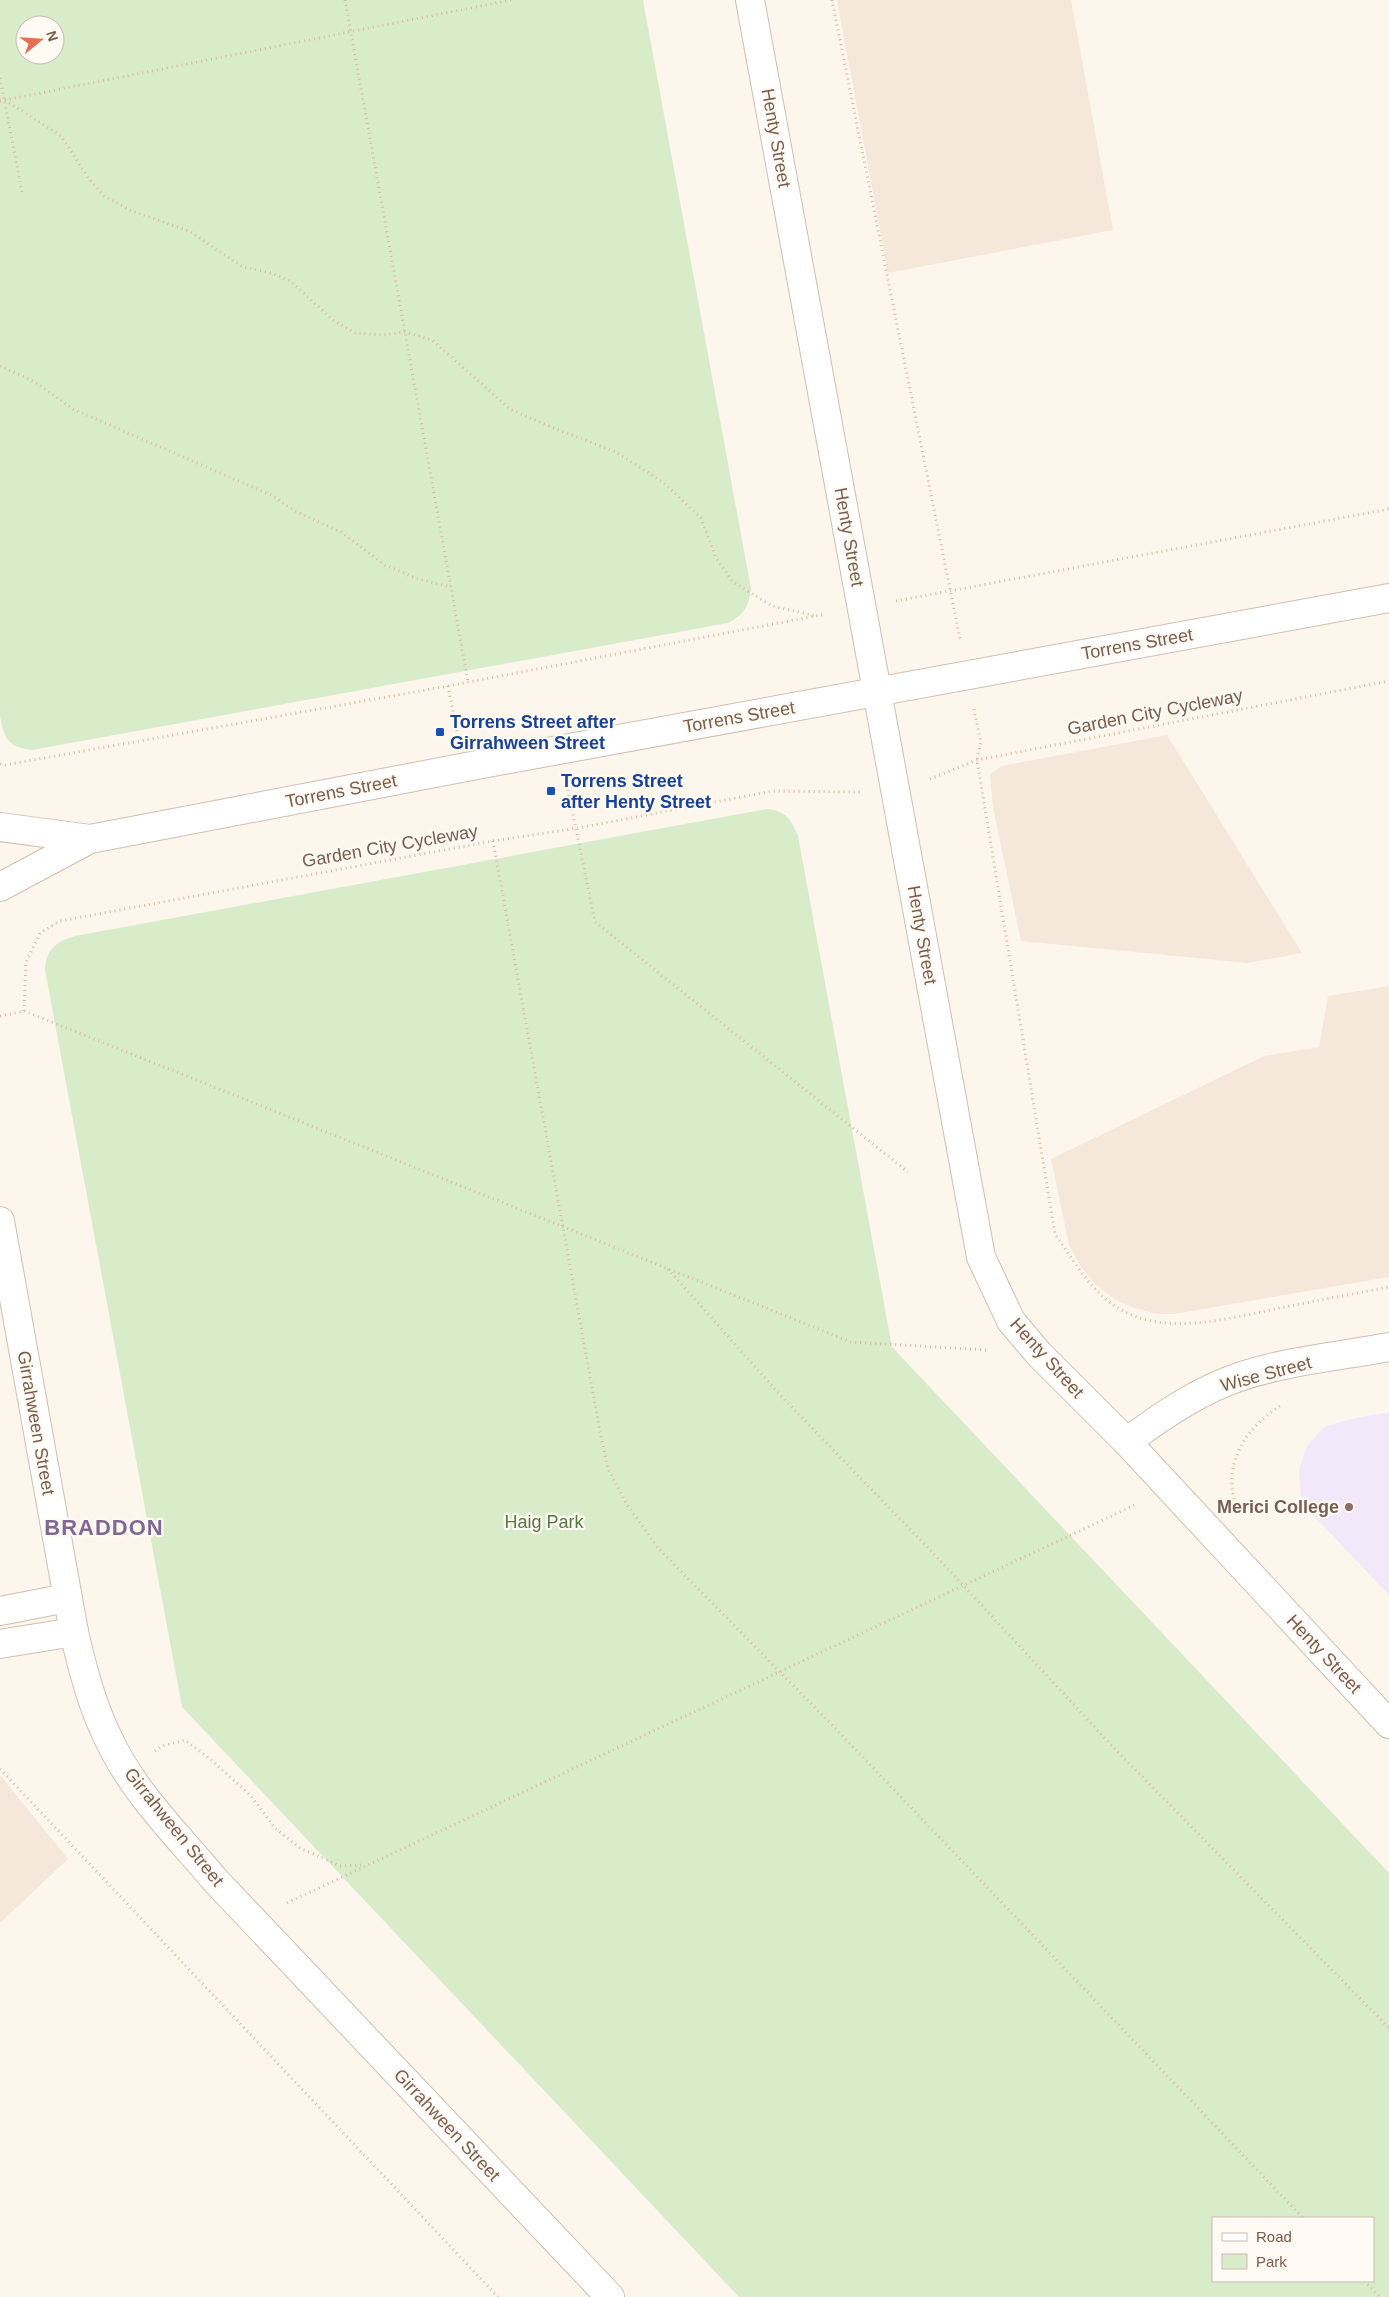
<svg xmlns="http://www.w3.org/2000/svg" width="1389" height="2297" viewBox="0 0 1389 2297" font-family="Arial,sans-serif">
  <style>
    .residential { fill: #f5e8da }
    .education { fill: #f3e8fa }
    .green { fill: #d8ecc9; fill-rule: evenodd }
    .lines { fill: none; stroke-linecap: round; stroke-linejoin: round }
    .minor-casing { stroke: #d1beb0; stroke-width: 30 }
    .tertiary-casing { stroke: #d1beb0; stroke-width: 30 }
    .path { stroke: #d9b8a5; stroke-width: 3; stroke-dasharray: 1 4; stroke-linecap: butt }
    .minor { stroke: #fff; stroke-width: 28 }
    .tertiary { stroke: #fff; stroke-width: 28 }
    .transit-dot { fill: #1a4fb4; stroke: #fffaf3; stroke-width: 2 }
    .education-dot { fill: #8d6e63; stroke: #fffaf3; stroke-width: 2 }
    .labels { text-anchor: middle; stroke-width: 4.5; stroke-linejoin: round; paint-order: stroke }
    .street-label { font-size: 18px; fill: #7a5c4d; stroke: #fffaf3 }
    .transit-label { font-size: 18px; font-weight: bold; fill: #164399; stroke: #fffaf3; text-anchor: start }
    .education-label { font-size: 18px; font-weight: bold; fill: #785e54; stroke: #fffaf3; text-anchor: end }
    .park-label { font-size: 18px; fill: #537a41; stroke: #fffaf3 }
    .district-label { font-size: 22px; font-weight: bold; letter-spacing: 1px; fill: #846695; stroke: #fffaf3 }
  </style>
  <rect width="100%" height="100%" fill="#fdf6ec"/>
  <!-- residential -->
  <g class="residential">
    <polygon points="837,0 1071,0 1113,230 888,273"/>
    <polygon points="1167,735 1172,743 1302,953 1248,963 1021,941 993,808 990,774 1002,766"/>
    <polygon points="1389,986 1389,1277 1174,1314 1156,1314 1134,1308 1114,1299 1094,1283 1081,1267 1069,1245 1051,1159 1264,1056 1319,1047 1328,996"/>
    <polygon points="0,1775 68,1859 0,1923"/>
  </g>
  <!-- education -->
  <polygon class="education" points="1389,1412 1389,1595 1316,1518 1301,1497 1299,1470 1307,1446 1324,1427 1351,1419"/>
  <!-- green -->
  <g class="green">
    <path d="M 0,0 L 643,0 L 751,589 C 749,606 744,615 728,623 L 32,750 C 7,747 4,738 0,716 ZM 25,25 L 55,25 L 55,55 L 25,55 Z"/>
    <path d="M 767,809 C 786,811 791,819 798,836 L 892,1347 L 1389,1873 L 1389,2297 L 739,2297 L 182,1707 L 45,970 C 46,949 56,942 75,936 ZM 1213,2218 L 1373,2218 L 1373,2281 L 1213,2281 Z"/>
  </g>
  <g class="lines">
    <!-- minor casing -->
    <g class="minor-casing">
      <g id="minor">
        <polyline points="750,0 981,1257 1011,1321 1039,1354 1127,1442 1389,1724"/>
        <polyline points="0,827 90,839"/>
        <polyline points="0,887 90,839 482,764 1389,598"/>
        <path d="M 1127,1442 C 1161,1416 1198,1391 1239,1377 C 1287,1361 1340,1356 1389,1347"/>
        <polyline points="0,1611 67,1598"/>
        <polyline points="0,1644 74,1632"/>
      </g>
    </g>
    <!-- tertiary casing -->
    <g class="tertiary-casing">
      <path id="tertiary" d="M 0,1221 L 74,1632 C 83,1671 93,1709 111,1744 C 136,1795 179,1837 215,1880 L 610,2297"/>
    </g>
    <!-- path -->
    <g class="path">
      <polyline points="345,0 468,682"/>
      <polyline points="832,0 960,639"/>
      <polyline points="0,78 22,192"/>
      <polyline points="5,100 61,136 89,179 104,196 132,211 189,231 243,267 271,273 290,281 333,320 355,333 383,335 405,332 432,340 510,409 556,429 616,452 664,483 701,518 716,558 733,582 772,606 816,616"/>
      <polyline points="0,101 511,0"/>
      <polyline points="0,366 35,382 73,409 273,496 295,511 341,532 385,565 418,579 451,587"/>
      <polyline points="896,601 1389,509"/>
      <polyline points="448,686 457,732"/>
      <path d="M 974,709 L 981,742 L 977,760 L 1055,1234 C 1073,1259 1088,1288 1115,1306 C 1163,1339 1233,1317 1285,1307 C 1319,1300 1354,1294 1389,1287"/>
      <polyline points="0,764 5,765 448,686 826,614"/>
      <polyline points="930,779 977,760 1389,681"/>
      <polyline points="567,785 595,922 908,1172"/>
      <polyline points="493,841 600,1432 608,1469 626,1503 658,1548 834,1727 1303,2218"/>
      <polyline points="24,1011 26,962 40,933 60,921 493,841 578,828 773,791 860,792"/>
      <polyline points="24,1011 851,1342 987,1350"/>
      <polyline points="0,1016 24,1011"/>
      <polyline points="668,1269 782,1397 935,1555 1113,1747 1389,2028"/>
      <path d="M 1235,1504 C 1223,1461 1247,1426 1283,1404"/>
      <polyline points="155,1751 162,1746 185,1740 209,1758 250,1795 275,1828 300,1848 340,1866 364,1865"/>
      <polyline points="0,1769 498,2297"/>
      <polyline points="287,1903 1137,1504"/>
      <polyline points="1364,2281 1380,2297"/>
    </g>
    <!-- minor -->
    <use href="#minor" class="minor"/>
    <!-- tertiary -->
    <use href="#tertiary" class="tertiary"/>
  </g>
  <!-- markers -->
  <g class="transit-dot">
    <rect x="435" y="727" width="10" height="10" rx="2.5"/>
    <rect x="546" y="786" width="10" height="10" rx="2.5"/>
  </g>
  <circle class="education-dot" cx="1349" cy="1507" r="5"/>
  <g class="labels">
    <!-- street labels -->
    <g class="street-label">
      <text transform="translate(776 138) rotate(80)" y="6">Henty Street</text>
      <text transform="translate(849 537) rotate(80)" y="6">Henty Street</text>
      <text transform="translate(1137 644) rotate(-10)" y="6">Torrens Street</text>
      <text transform="translate(1155 712) rotate(-11)" y="6">Garden City Cycleway</text>
      <text transform="translate(739 717) rotate(-10)" y="6">Torrens Street</text>
      <text transform="translate(341 791) rotate(-11)" y="6">Torrens Street</text>
      <text transform="translate(390 846) rotate(-10)" y="6">Garden City Cycleway</text>
      <text transform="translate(922 935) rotate(80)" y="6">Henty Street</text>
      <text transform="translate(1047 1358) rotate(48)" y="6">Henty Street</text>
      <text transform="translate(1266 1374) rotate(-15)" y="6">Wise Street</text>
      <text transform="translate(36 1423) rotate(80)" y="6">Girrahween Street</text>
      <text transform="translate(1324 1654) rotate(47)" y="6">Henty Street</text>
      <text transform="translate(174 1827) rotate(51)" y="6">Girrahween Street</text>
      <text transform="translate(447 2125) rotate(47)" y="6">Girrahween Street</text>
    </g>
    <!-- transit labels -->
    <g class="transit-label">
      <text x="450" y="728">Torrens Street after<tspan x="450" dy="21">Girrahween Street</tspan></text>
      <text x="561" y="787">Torrens Street<tspan x="561" dy="21">after Henty Street</tspan></text>
    </g>
    <!-- education labels -->
    <g class="education-label">
      <text x="1339" y="1513">Merici College</text>
    </g>
    <!-- park labels -->
    <g class="park-label">
      <text x="544" y="1528">Haig Park</text>
    </g>
    <!-- district labels -->
    <g class="district-label">
      <text x="104" y="1535">BRADDON</text>
    </g>
  </g>
  <!-- legend -->
  <rect x="1212" y="2217" width="162" height="65" fill="#fffaf3" stroke="#cabbb1"/>
  <rect x="1222" y="2233" width="25" height="8" fill="#ffffff" stroke="#cabbb1"/>
  <text x="1256" y="2242" font-size="15" fill="#7a5c4d">Road</text>
  <rect x="1222" y="2254" width="25" height="15" fill="#d8ecc9" stroke="#cabbb1"/>
  <text x="1256" y="2267" font-size="15" fill="#7a5c4d">Park</text>
  <!-- north arrow -->
  <g transform="translate(40 40) rotate(72)"><circle r="24" fill="#fffaf3" stroke="#cabbb1"/>
  <path d="M0-4L9 19L0 12L-9 19Z" fill="#e76f51"/>
  <text y="-8" font-size="14" font-weight="bold" text-anchor="middle" fill="#7a5c4d">N</text>
  </g>
</svg>
